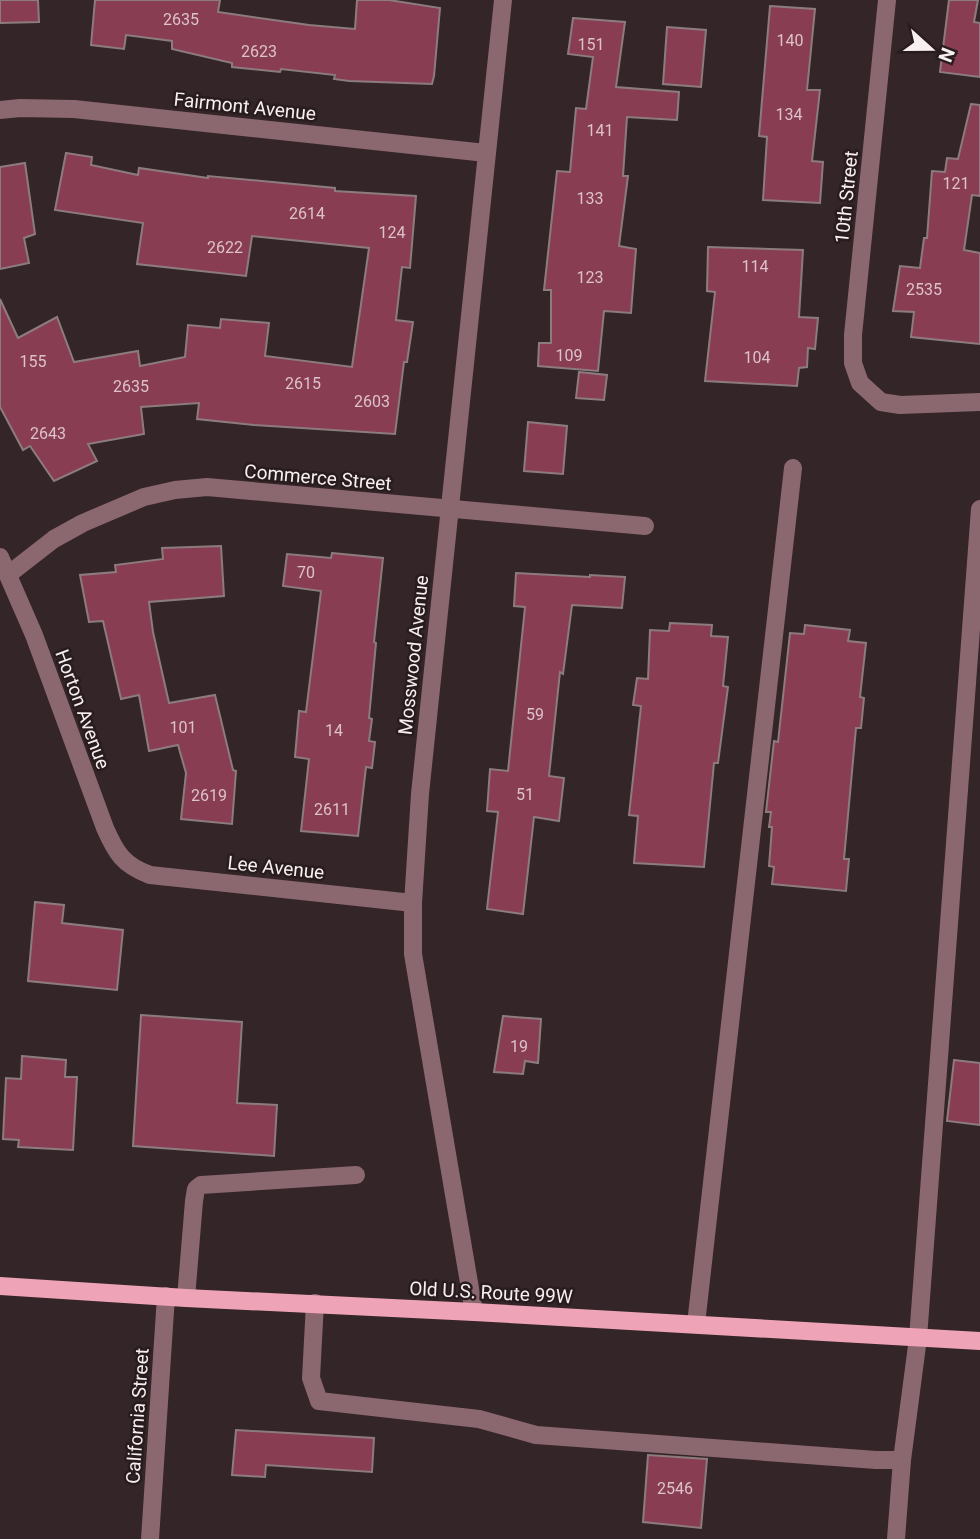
<svg xmlns="http://www.w3.org/2000/svg" width="980" height="1539" viewBox="0 0 980 1539" font-family="Roboto,sans-serif">
  <style>
    .building { fill: #893d53; stroke: #8c7b7f; stroke-width: 2 }
    .lines { fill: none; stroke-linecap: round; stroke-linejoin: round }
    .minor { stroke: #8b6770; stroke-width: 18 }
    .major { stroke: #eea4b6; stroke-width: 18 }
    .labels { text-anchor: middle; stroke-width: 5; stroke-linejoin: round; paint-order: stroke }
    .number-label { font-size: 16px; fill: #dcc2ca }
    .street-label { font-size: 19px; fill: #f8eff1; stroke: #291c1f }
  </style>
  <rect width="100%" height="100%" fill="#332528"/>
  <!-- building -->
  <g class="building">
    <polygon points="0,0 38,0 39,22 0,23"/>
    <polygon points="95,0 220,0 218,12 309,25 355,29 357,0 389,0 440,8 434,76 432,84 349,81 334,79 335,75 281,69 280,72 232,67 232,63 172,49 172,41 126,35 124,49 91,45"/>
    <polygon points="949,0 978,0 974,22 980,23 980,77 940,72"/>
    <polygon points="770,6 815,9 807,90 820,90 812,161 823,162 820,203 763,200 767,137 759,136"/>
    <polygon points="573,18 625,22 616,87 679,92 677,120 627,117 623,176 628,176 619,246 636,249 631,313 604,311 598,371 538,366 539,343 551,343 551,290 544,290 557,171 570,172 576,108 586,109 593,57 568,54"/>
    <polygon points="667,27 706,30 701,87 663,84"/>
    <polygon points="971,104 980,105 980,196 972,195 964,250 980,253 980,344 911,337 914,312 893,311 900,266 920,268 924,238 927,238 932,171 945,172 947,158 958,159"/>
    <polygon points="66,153 92,157 91,165 138,175 139,168 208,178 208,176 335,188 335,191 416,196 410,268 402,267 396,320 413,322 407,362 404,362 395,434 254,425 197,419 199,403 141,407 144,434 88,444 97,461 54,481 30,446 23,450 0,407 0,299 18,338 57,317 74,362 138,351 140,366 185,357 188,325 220,328 221,319 269,323 265,356 352,367 369,248 252,236 246,276 137,264 143,223 55,210"/>
    <polygon points="25,163 35,234 24,238 29,263 0,269 0,167"/>
    <polygon points="708,247 803,250 799,317 818,318 815,349 808,348 807,367 799,368 797,386 705,381 715,292 707,291"/>
    <polygon points="579,372 607,375 604,400 576,398"/>
    <polygon points="528,422 567,426 563,474 524,471"/>
    <polygon points="221,546 224,596 149,602 153,632 169,703 215,695 233,770 236,771 232,824 181,819 186,773 178,745 149,751 139,695 121,699 103,621 89,622 80,575 116,572 115,565 163,559 162,548"/>
    <polygon points="332,553 383,558 374,642 376,643 369,718 372,719 369,741 375,742 372,768 366,767 358,836 301,831 309,759 295,757 299,711 306,712 321,591 283,586 287,554 331,558"/>
    <polygon points="516,573 590,577 590,575 625,577 622,608 572,605 563,674 560,672 549,776 564,778 559,821 534,817 523,914 487,909 498,812 487,811 490,769 508,771 525,607 514,606"/>
    <polygon points="670,623 712,625 711,636 728,637 723,686 728,687 718,763 714,763 704,867 634,863 638,816 629,815 641,706 633,705 637,678 648,679 650,630 669,631"/>
    <polygon points="805,625 850,630 848,641 866,643 860,697 864,698 861,728 856,728 844,859 849,859 846,891 772,884 774,867 769,866 772,827 769,827 771,812 766,812 774,741 778,742 790,633 804,634"/>
    <polygon points="35,902 64,905 62,923 123,930 117,990 28,981"/>
    <polygon points="141,1015 242,1022 237,1103 277,1105 274,1156 133,1146"/>
    <polygon points="503,1016 541,1019 538,1063 525,1061 523,1074 494,1072"/>
    <polygon points="22,1056 66,1060 65,1077 77,1077 73,1150 18,1147 19,1140 3,1139 6,1078 21,1079"/>
    <polygon points="954,1060 980,1063 980,1125 947,1121"/>
    <polygon points="236,1430 374,1438 372,1472 266,1465 265,1477 232,1475"/>
    <polygon points="648,1455 707,1459 701,1528 643,1522"/>
  </g>
  <g class="lines">
    <!-- minor -->
    <g class="minor">
      <polyline points="887,0 853,335 853,363 860,383 881,402 900,405 980,402"/>
      <polyline points="0,110 20,108 74,109 486,153"/>
      <path d="M 0,557 L 34,635 L 105,828 C 116,853 123,865 150,875 L 413,903"/>
      <polyline points="9,574 54,539 83,523 144,497 175,490 207,487 645,526"/>
      <polyline points="186,1298 194,1201 196,1189 201,1185 356,1175"/>
      <polyline points="315,1303 311,1378 319,1401 479,1419 536,1435 876,1460 902,1460"/>
      <polyline points="474,1312 413,954 413,903 420,794 503,0"/>
      <polyline points="696,1324 793,468"/>
      <polyline points="150,1539 166,1296"/>
      <polyline points="896,1539 902,1460 918,1338 980,509"/>
    </g>
    <!-- major -->
    <polyline class="major" points="0,1286 186,1298 474,1312 980,1341"/>
  </g>
  <g class="labels">
    <!-- number labels -->
    <g class="number-label">
      <text x="181" y="25">2635</text>
      <text x="790" y="46">140</text>
      <text x="591" y="50">151</text>
      <text x="259" y="57">2623</text>
      <text x="789" y="120">134</text>
      <text x="600" y="136">141</text>
      <text x="956" y="189">121</text>
      <text x="590" y="204">133</text>
      <text x="307" y="219">2614</text>
      <text x="392" y="238">124</text>
      <text x="225" y="253">2622</text>
      <text x="755" y="272">114</text>
      <text x="590" y="283">123</text>
      <text x="924" y="295">2535</text>
      <text x="569" y="361">109</text>
      <text x="757" y="363">104</text>
      <text x="33" y="367">155</text>
      <text x="303" y="389">2615</text>
      <text x="131" y="392">2635</text>
      <text x="372" y="407">2603</text>
      <text x="48" y="439">2643</text>
      <text x="306" y="578">70</text>
      <text x="535" y="720">59</text>
      <text x="183" y="733">101</text>
      <text x="334" y="736">14</text>
      <text x="525" y="800">51</text>
      <text x="209" y="801">2619</text>
      <text x="332" y="815">2611</text>
      <text x="519" y="1052">19</text>
      <text x="675" y="1494">2546</text>
    </g>
    <!-- street labels -->
    <g class="street-label">
      <text transform="translate(245 106) rotate(6)" y="7">Fairmont Avenue</text>
      <text transform="translate(846 197) rotate(-84)" y="7">10th Street</text>
      <text transform="translate(318 477) rotate(5)" y="7">Commerce Street</text>
      <text transform="translate(413 655) rotate(-84)" y="7">Mosswood Avenue</text>
      <text transform="translate(83 709) rotate(70)" y="7">Horton Avenue</text>
      <text transform="translate(276 867) rotate(6)" y="7">Lee Avenue</text>
      <text transform="translate(491 1292) rotate(3)" y="7">Old U.S. Route 99W</text>
      <text transform="translate(137 1416) rotate(-86)" y="7">California Street</text>
    </g>
  </g>
  <!-- north arrow -->
  <g transform="translate(931 49) rotate(111)" stroke="#291c1f" stroke-width="5" paint-order="stroke">
  <path d="M0-5L12 26L0 18L-12 26Z" fill="#f8eff1"/>
  <text y="-10" font-size="19" font-weight="bold" text-anchor="middle" fill="#f8eff1">N</text>
  </g>
</svg>
